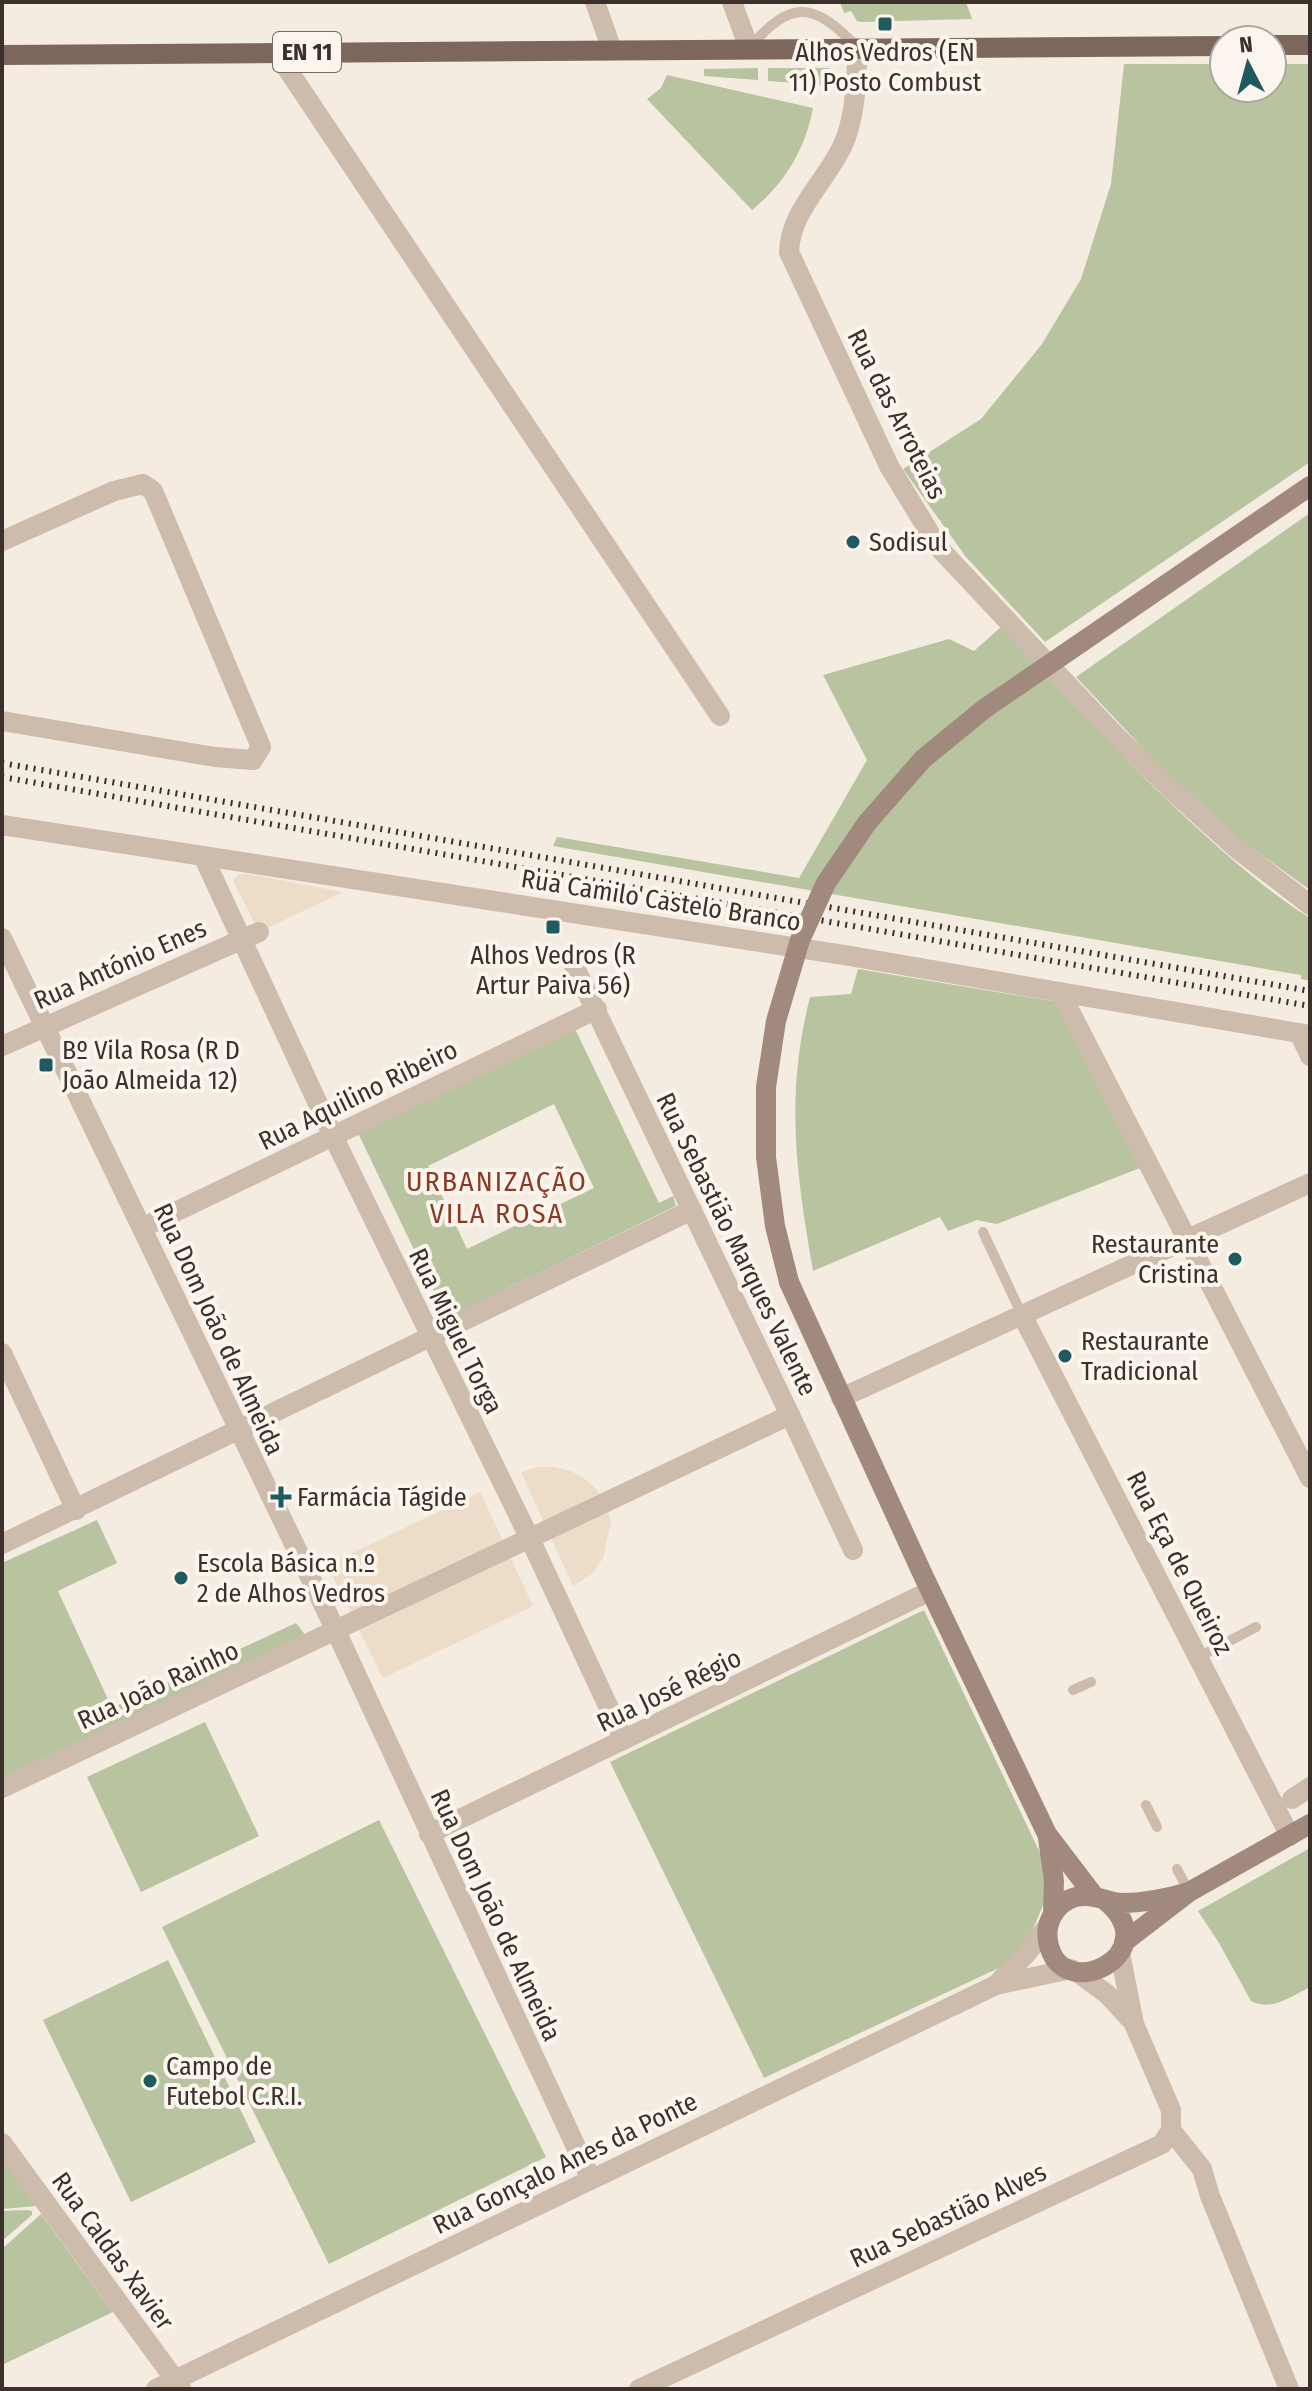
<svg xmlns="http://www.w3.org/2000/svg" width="1312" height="2391" viewBox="0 0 1312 2391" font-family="'Fira Sans Condensed',sans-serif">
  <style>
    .green { fill: #b8c4a0; fill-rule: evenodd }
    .plaza { fill: #ecdcc8 }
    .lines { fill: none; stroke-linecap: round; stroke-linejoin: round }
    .lane { stroke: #cdbbac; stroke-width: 10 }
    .street { stroke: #cdbbac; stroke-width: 20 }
    .secondary { stroke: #a18a7d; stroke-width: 20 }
    .primary { stroke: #7d675c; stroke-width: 20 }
    .rail { stroke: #3b302b; stroke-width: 6; stroke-dasharray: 2 6; stroke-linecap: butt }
    .secondary-bridge { stroke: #a18a7d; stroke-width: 20 }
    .poi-dot { fill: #1f5a5e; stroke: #fbf5ee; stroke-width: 3 }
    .labels { text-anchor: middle; stroke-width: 8; stroke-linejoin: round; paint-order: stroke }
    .shield { fill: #fbf5ee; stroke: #756b66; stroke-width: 2 }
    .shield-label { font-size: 24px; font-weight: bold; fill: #3b302b }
    .poi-label { font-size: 26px; fill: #3b302b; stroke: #fbf5ee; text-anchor: start }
    .street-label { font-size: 26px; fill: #3b302b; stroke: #fbf5ee }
    .neighbourhood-label { font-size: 28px; letter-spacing: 2px; fill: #8c3b22; stroke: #fbf5ee }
  </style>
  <rect width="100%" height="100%" fill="#f4ebe1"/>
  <!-- green -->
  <g class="green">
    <polygon points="840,2 966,2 972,19 861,22 857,21 851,11 844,13"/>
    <polygon points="1124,64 1224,64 1224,88 1272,88 1272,64 1310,64 1310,462 1045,642 966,557 903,469 981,419 1042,344 1081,279 1111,184"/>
    <polygon points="758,68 758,80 704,76 704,69"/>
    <polygon points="768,68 829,68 836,74 838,86 768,81"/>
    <path d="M 667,75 L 813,108 C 805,150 785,183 752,210 L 647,99 L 661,88 Z"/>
    <polygon points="1310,513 1310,890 1237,837 1166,773 1076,677"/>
    <path d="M 1001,627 C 1064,695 1126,763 1195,826 C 1231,859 1268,892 1310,918 L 1310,981 L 1301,979 L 1301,975 L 553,846 L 557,837 L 799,878 L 867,760 L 823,675 L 949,639 L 974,651 Z"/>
    <path d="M 858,969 L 1058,1002 L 1140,1168 L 997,1224 L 977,1220 L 948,1231 L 940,1217 L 813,1271 C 796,1173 785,1096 810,997 L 851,994 Z"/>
    <path d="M 575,1029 L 659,1203 L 673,1196 L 676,1206 L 453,1315 L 448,1315 L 443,1310 L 358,1133 ZM 554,1104 L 594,1188 L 467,1249 L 428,1166 Z"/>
    <polygon points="97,1520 117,1563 58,1591 112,1708 296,1623 311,1643 2,1788 2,1563"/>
    <polygon points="924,1610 1043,1859 1045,1901 1029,1938 1003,1966 764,2078 610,1762"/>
    <polygon points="205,1722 259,1836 141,1892 87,1777"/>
    <polygon points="379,1820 546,2157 329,2264 162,1927"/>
    <path d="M 1310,1848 L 1310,1987 C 1292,1996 1271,2012 1251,2001 L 1219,1943 L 1198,1911 Z"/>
    <polygon points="168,1960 256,2142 131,2202 43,2020"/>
    <polygon points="2,2156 36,2206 2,2209"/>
    <polygon points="28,2210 32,2211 32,2215 2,2241 2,2211"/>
    <polygon points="41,2214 113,2312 2,2365 2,2249"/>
  </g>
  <!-- plaza -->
  <g class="plaza">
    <polygon points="247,874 343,892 259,932 233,881 238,875"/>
    <polygon points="538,1467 554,1467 571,1471 586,1480 596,1489 605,1503 611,1522 603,1558 592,1574 573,1586 521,1472"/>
    <polygon points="480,1492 533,1606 383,1678 327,1565"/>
  </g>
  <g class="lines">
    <!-- lane -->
    <g class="lane">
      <path d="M 749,48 C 791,0 812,0 858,48"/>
      <polyline points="983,1232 1022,1315"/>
      <polyline points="1199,1657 1256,1627"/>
      <polyline points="1073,1690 1091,1682"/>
      <polyline points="1146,1805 1157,1827"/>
      <polyline points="1177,1869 1189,1892"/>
    </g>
    <!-- street -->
    <g class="street">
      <polyline points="595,2 612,50"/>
      <polyline points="732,2 749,48"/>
      <path d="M 858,48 C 856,79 856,118 842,147 C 825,182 790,212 789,252 L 889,466 L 939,548 L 1118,738 L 1176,794 L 1236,848 L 1310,905"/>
      <polyline points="276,52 720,716"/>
      <polyline points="2,541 114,491 143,484 153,491 261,747 253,760 215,757 2,721"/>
      <polyline points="2,825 844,955 1310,1035"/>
      <polyline points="203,856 333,1136 530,1539 624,1740"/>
      <polyline points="2,938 336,1631 591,2179"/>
      <polyline points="572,961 790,1415 853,1550"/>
      <polyline points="1060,992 1310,1478"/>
      <polyline points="1299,1033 1310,1056"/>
      <polyline points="2,1046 259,932"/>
      <polyline points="142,1228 597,1009"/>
      <polyline points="1022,1315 1290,1836"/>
      <polyline points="2,1353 76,1510"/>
      <polyline points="841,1398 1310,1183"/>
      <polyline points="2,1544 692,1210"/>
      <polyline points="2,1788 790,1415"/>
      <polyline points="1292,1799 1310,1787"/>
      <polyline points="429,1834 930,1591"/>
      <polyline points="1077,1972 1107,1994 1132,2021"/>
      <polyline points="996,1985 1027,1953 1049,1924"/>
      <polyline points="1171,2130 1202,2169 1210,2196 1289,2389"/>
      <polyline points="2,2143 181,2388"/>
      <polyline points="156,2389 996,1985 1071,1969"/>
      <polyline points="639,2389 1162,2144 1171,2130 1171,2110 1134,2024 1120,1953"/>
    </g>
    <!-- secondary -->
    <g class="secondary">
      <polyline points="789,1282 923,1575 1047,1834 1095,1897"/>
      <polyline points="1048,1838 1054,1881 1053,1913"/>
      <path d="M 1106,1901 C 1169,1954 1059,2008 1048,1941 C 1044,1918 1062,1895 1086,1896 C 1099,1896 1110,1903 1122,1903 C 1145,1903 1168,1898 1189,1892"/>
      <polyline points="1124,1942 1189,1892 1310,1824"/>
    </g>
    <!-- primary -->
    <g class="primary">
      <polyline points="1272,45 1310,45"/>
      <polyline points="2,55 1224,46"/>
    </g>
    <!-- rail -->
    <g class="rail">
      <polyline points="2,763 1310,991"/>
      <polyline points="2,777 1310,1006"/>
    </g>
    <!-- secondary-bridge -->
    <polyline class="secondary-bridge" points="789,1282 775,1226 766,1157 766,1087 776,1021 800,940 826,883 867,823 923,759 984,709 1310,486"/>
  </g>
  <!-- markers -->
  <g class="poi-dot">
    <rect x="877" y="16" width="16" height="16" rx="4"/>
    <circle cx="853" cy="542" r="8"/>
    <rect x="545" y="919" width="16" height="16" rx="4"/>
    <rect x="38" y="1057" width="16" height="16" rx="4"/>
    <circle cx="1235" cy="1259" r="8"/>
    <circle cx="1065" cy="1356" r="8"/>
    <path d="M277 1485h8v8h8v8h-8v8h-8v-8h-8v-8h8z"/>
    <circle cx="181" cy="1578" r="8"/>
    <circle cx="150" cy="2081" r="8"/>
  </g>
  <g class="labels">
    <!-- shield labels -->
    <rect class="shield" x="273" y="32" width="68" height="40" rx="6"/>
    <g class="shield-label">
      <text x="307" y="60">EN 11</text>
    </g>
    <!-- poi labels -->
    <g class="poi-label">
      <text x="885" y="61" text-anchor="middle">Alhos Vedros (EN<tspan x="885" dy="30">11) Posto Combust</tspan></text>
      <text x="869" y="551">Sodisul</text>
      <text x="553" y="964" text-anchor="middle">Alhos Vedros (R<tspan x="553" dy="30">Artur Paiva 56)</tspan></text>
      <text x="62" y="1059">Bº Vila Rosa (R D<tspan x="62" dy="30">João Almeida 12)</tspan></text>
      <text x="1219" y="1253" text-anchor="end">Restaurante<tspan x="1219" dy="30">Cristina</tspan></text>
      <text x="1081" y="1350">Restaurante<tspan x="1081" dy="30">Tradicional</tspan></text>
      <text x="297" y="1506">Farmácia Tágide</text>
      <text x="197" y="1572">Escola Básica n.º<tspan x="197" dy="30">2 de Alhos Vedros</tspan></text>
      <text x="166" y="2075">Campo de<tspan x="166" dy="30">Futebol C.R.I.</tspan></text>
    </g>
    <!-- street labels -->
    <g class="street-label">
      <text transform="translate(897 414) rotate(63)" y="9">Rua das Arroteias</text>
      <text transform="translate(661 900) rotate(9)" y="9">Rua Camilo Castelo Branco</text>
      <text transform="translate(120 964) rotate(-24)" y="9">Rua António Enes</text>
      <text transform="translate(358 1095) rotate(-26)" y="9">Rua Aquilino Ribeiro</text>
      <text transform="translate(737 1244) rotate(64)" y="9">Rua Sebastião Marques Valente</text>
      <text transform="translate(219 1329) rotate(65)" y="9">Rua Dom João de Almeida</text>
      <text transform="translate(456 1331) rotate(64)" y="9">Rua Miguel Torga</text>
      <text transform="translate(1180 1563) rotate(63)" y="9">Rua Eça de Queiroz</text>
      <text transform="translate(158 1685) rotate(-25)" y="9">Rua João Rainho</text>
      <text transform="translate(669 1690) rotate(-26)" y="9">Rua José Régio</text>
      <text transform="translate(496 1915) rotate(65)" y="9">Rua Dom João de Almeida</text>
      <text transform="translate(565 2163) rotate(-26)" y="9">Rua Gonçalo Anes da Ponte</text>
      <text transform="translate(948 2215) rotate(-25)" y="9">Rua Sebastião Alves</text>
      <text transform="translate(113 2251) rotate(54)" y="9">Rua Caldas Xavier</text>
    </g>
    <!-- neighbourhood labels -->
    <g class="neighbourhood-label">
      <text x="497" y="1191">URBANIZAÇÃO<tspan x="497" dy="32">VILA ROSA</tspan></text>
    </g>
  </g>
  <!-- border -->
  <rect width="1312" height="2391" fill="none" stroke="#3b302b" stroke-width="8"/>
  <!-- north arrow -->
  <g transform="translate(1248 64) rotate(354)"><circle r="38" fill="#fbf5ee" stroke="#aea6a0" stroke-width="2"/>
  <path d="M0-6L14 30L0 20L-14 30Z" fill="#1f5a5e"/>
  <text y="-12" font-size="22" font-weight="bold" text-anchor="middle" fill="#3b302b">N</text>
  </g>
</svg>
